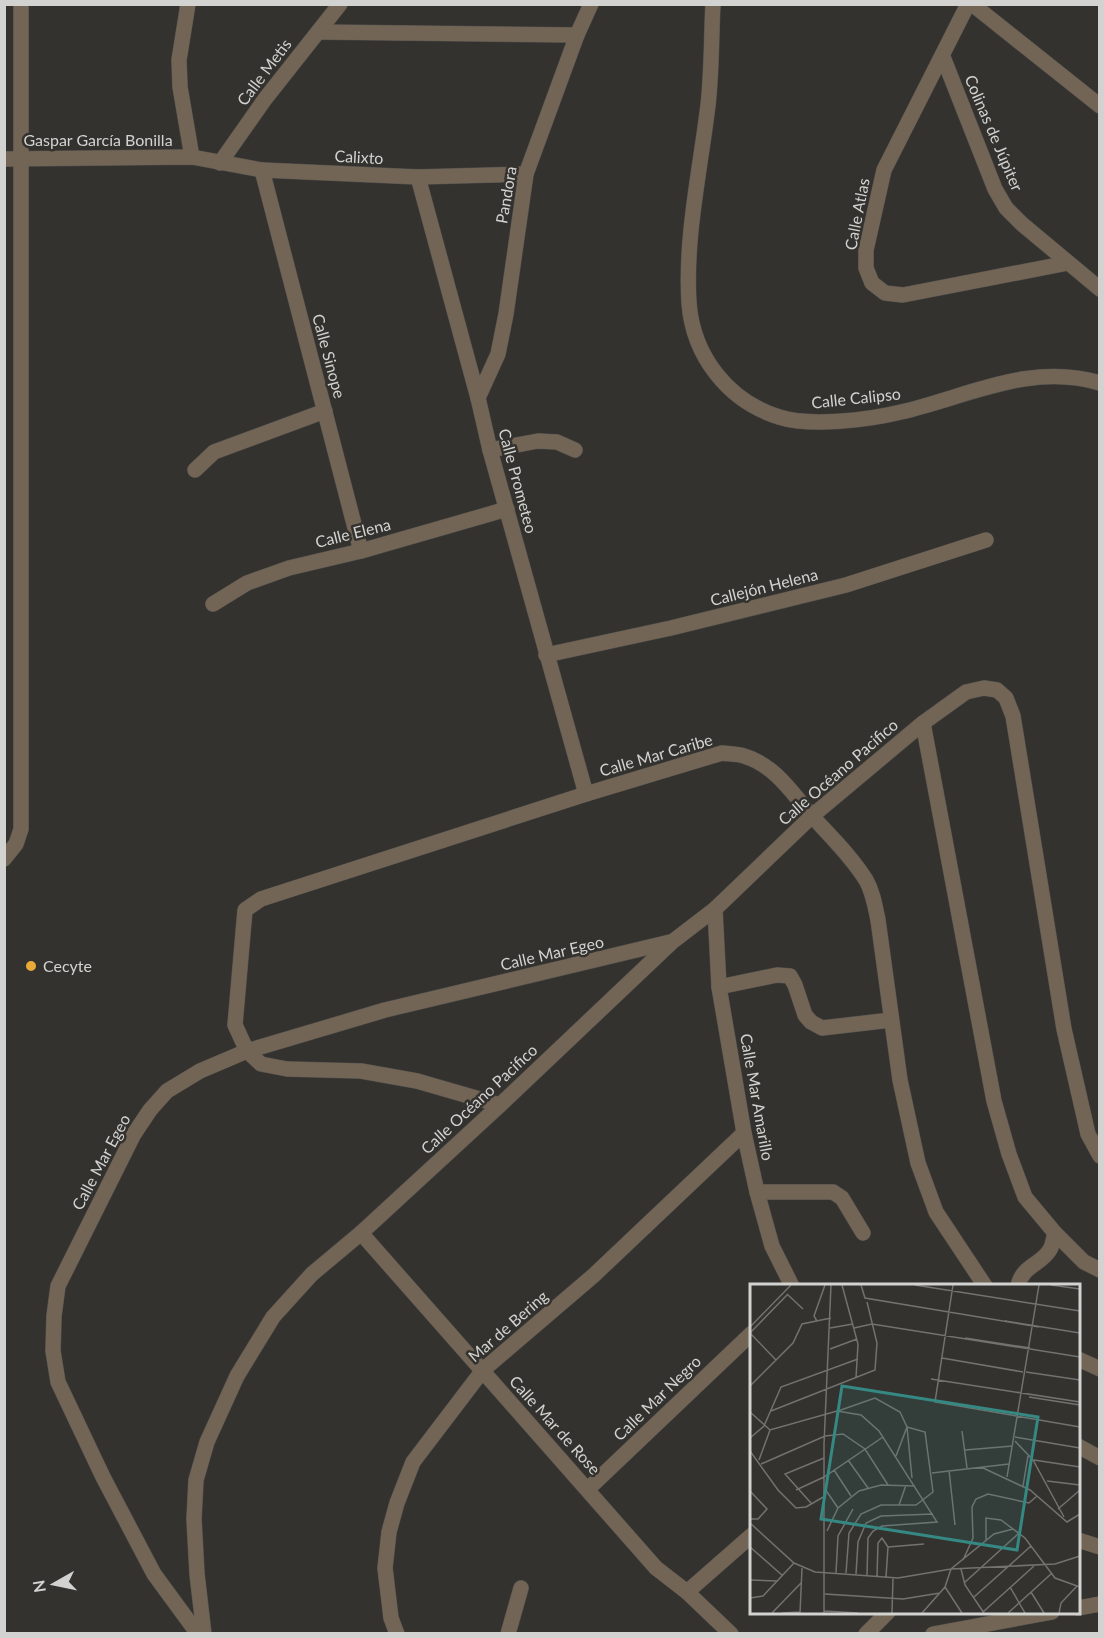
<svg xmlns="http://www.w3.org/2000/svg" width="1104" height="1638" viewBox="0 0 1104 1638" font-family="Lato,sans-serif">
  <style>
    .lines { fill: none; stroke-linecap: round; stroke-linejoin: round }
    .minor-casing { stroke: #504f4c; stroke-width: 16 }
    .minor { stroke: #726555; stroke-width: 15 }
    .poi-dot { fill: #e9ab38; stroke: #33322f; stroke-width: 2 }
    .labels { text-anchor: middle; stroke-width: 5; stroke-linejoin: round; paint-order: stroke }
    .street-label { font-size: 16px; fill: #d2d2d0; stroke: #33322f }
    .poi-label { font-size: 16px; fill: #d2d2d0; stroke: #33322f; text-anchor: start }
    .inset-road { fill: none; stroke: #73726f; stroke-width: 1.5 }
    .view { fill: #368882; fill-opacity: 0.15; stroke: #368882; stroke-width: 3 }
    .inset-edge { fill: none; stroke: #d2d2d0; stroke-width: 3 }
  </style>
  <rect width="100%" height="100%" fill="#33322f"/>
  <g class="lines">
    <!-- minor casing -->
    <g class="minor-casing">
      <g id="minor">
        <polyline points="188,4 179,60 180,87 192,157"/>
        <path d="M 713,4 C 711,41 712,78 707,113 C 699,176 685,240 689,303 C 693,356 728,401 779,417 C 810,427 868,420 901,412 C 967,397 1030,362 1100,383"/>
        <polyline points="968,4 884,170 866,250 866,268 872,283 885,293 903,295 1068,263"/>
        <polyline points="972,4 1100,106"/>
        <polyline points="318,32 577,35"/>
        <polyline points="943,57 995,189 1006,208 1022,224 1100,289"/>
        <polyline points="4,159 192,157 262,170 418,177 526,174"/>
        <polyline points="220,163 265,99 340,4"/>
        <polyline points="262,170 361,551"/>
        <polyline points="418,177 478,398 490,450 586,794"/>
        <polyline points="478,398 498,354 506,314 526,174 577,35 591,4"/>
        <polyline points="490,450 538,441 557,442 575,450"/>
        <polyline points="195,470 214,452 325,411"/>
        <polyline points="213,604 247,583 289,568 361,551 507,509"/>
        <polyline points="546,655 671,628 846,585 986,540"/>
        <polyline points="923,723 994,1101 1009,1154 1025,1197 1055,1233 1084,1262 1100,1270"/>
        <polyline points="4,859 16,844 21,829 21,4"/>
        <polyline points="715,909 719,987 744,1133 757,1192 772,1246 792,1286"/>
        <polyline points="719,987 777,975 790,976 795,985 805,1015 811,1022 822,1028 891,1020"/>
        <path d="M 500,1105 L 417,1081 L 361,1071 L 287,1069 L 261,1064 L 247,1051 L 235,1025 L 245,910 L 261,899 L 586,794 L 722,753 C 729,754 738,754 744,756 C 775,765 793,794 812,816 C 831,837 851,856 866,880 C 873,892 875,906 878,920 L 900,1080 L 918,1163 L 936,1212 L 985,1286"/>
        <polyline points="757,1192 833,1192 842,1198 863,1233"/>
        <polyline points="361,1233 656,1568 687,1592 731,1634"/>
        <path d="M 1018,1286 C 1022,1266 1040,1265 1049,1251 C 1053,1246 1053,1239 1055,1233"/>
        <polyline points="1078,1359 1100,1369"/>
        <polyline points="1078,1446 1100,1458"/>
        <polyline points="588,1489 752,1333"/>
        <polyline points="1078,1540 1100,1547"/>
        <polyline points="687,1592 752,1535"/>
        <polyline points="1078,1608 1100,1604"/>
        <polyline points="198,1634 154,1574 103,1477 58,1382 53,1351 54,1316 58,1286 134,1134 150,1110 167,1091 200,1071 247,1051 385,1010 670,942"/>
        <polyline points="204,1634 197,1574 194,1519 196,1480 207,1442 237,1376 273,1317 312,1274 361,1233 500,1105 672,942 715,909 812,816 923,723 966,692 984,688 997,690 1006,698 1013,716 1064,1029 1088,1134 1100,1156"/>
        <polyline points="397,1634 391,1618 385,1568 389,1532 397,1503 413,1462 483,1370 593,1276 744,1133"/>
        <polyline points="508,1634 521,1588"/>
        <polyline points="866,1634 888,1612"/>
        <polyline points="933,1634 1052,1612"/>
      </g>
    </g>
    <!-- minor -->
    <use href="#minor" class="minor"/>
  </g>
  <!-- markers -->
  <circle class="poi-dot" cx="31" cy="966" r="6"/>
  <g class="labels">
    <!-- street labels -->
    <g class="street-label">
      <text transform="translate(264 72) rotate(-53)" y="6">Calle Metis</text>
      <text transform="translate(994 133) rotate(67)" y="6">Colinas de Júpiter</text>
      <text x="98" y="146">Gaspar García Bonilla</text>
      <text transform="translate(359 157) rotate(3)" y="6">Calixto</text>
      <text transform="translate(506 195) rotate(-80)" y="6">Pandora</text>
      <text transform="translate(857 214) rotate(-79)" y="6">Calle Atlas</text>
      <text transform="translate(329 356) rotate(75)" y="6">Calle Sinope</text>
      <text transform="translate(856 398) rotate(-6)" y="6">Calle Calipso</text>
      <text transform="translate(518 481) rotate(75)" y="6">Calle Prometeo</text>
      <text transform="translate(353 533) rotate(-14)" y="6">Calle Elena</text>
      <text transform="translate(764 587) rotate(-14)" y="6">Callejón Helena</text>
      <text transform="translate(656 755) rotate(-16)" y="6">Calle Mar Caribe</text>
      <text transform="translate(838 772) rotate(-41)" y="6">Calle Océano Pacifico</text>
      <text transform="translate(552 953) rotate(-13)" y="6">Calle Mar Egeo</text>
      <text transform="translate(757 1097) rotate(80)" y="6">Calle Mar Amarillo</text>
      <text transform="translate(479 1099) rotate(-43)" y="6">Calle Océano Pacifico</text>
      <text transform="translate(101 1162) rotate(-62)" y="6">Calle Mar Egeo</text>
      <text transform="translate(508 1326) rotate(-41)" y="6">Mar de Bering</text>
      <text transform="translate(657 1398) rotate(-44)" y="6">Calle Mar Negro</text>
      <text transform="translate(555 1425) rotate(48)" y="6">Calle Mar de Rose</text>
    </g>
    <!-- poi labels -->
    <g class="poi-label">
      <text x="43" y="972">Cecyte</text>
    </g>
  </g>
  <!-- overview -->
  <g transform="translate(750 1284)">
    <rect width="330" height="330" fill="#33322f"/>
    <path class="inset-road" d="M 92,1 L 108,60 L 106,94M 111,1 L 115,14 L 289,43M 165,1 L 330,27M 203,1 L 185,118 L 330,143M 301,1 L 330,5M 37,10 L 53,25M 67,37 L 64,32 L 75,1M 255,37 L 330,49M 0,43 L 41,1M 80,44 L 103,40M 104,44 L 122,40 L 330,73M 215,54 L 280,64M 80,65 L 107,55M 192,74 L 273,88M 26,76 L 0,49 L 37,11M 276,88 L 330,96M 181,95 L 330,118M 0,102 L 43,59 L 52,40 L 81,34M 279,113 L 330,121M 21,127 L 125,86 L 127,59 L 117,18M 88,127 L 125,114 L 150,128 L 157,143 L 162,194M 0,128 L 20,146 L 87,127 L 111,131 L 129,147 L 187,238 L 132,242 L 123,247 L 118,254 L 117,291M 212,147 L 217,184M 265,153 L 330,164M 0,154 L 14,142 L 31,103 L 108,75M 265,157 L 283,176 L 314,233M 215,166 L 263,162M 0,167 L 28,206 L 46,224 L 56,223 L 75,212M 146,172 L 157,143M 9,176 L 20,146M 98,176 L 118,204M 284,176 L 330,183M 11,180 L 75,152 L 93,150 L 115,165 L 138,201M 231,183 L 280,206 L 317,238 L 330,230M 84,186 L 101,212M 199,186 L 205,241M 182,189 L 259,180M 257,193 L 289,1M 297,197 L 330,201M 273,202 L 278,172M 75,205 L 88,224M 46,206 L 74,193 L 133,153M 0,207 L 17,225 L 8,235 L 0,235M 61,219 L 35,190 L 74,174M 149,221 L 156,201M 308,225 L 330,206M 0,239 L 44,279 L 65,288 L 148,294 L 201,285 L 305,280 L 330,272M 77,247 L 88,224 L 109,207 L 131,201 L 165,202M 236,256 L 236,234 L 251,236 L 275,254 L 305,294 L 330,303M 0,263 L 33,292M 138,263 L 174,260M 213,276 L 223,254 L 222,223 L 226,215 L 238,210 L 279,219 L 287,212M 211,285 L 215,301 L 234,329M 86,289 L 88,252 L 103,225M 96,289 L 99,249 L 111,230 L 131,221 L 166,221 L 183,208 L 175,148 L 157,143M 106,290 L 108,258 L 116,239 L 131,232 L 183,230M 127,292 L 128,259 L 132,254 L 138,263 L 136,293M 0,296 L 28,297M 214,299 L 269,249M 195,303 L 212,329M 260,303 L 275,329M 281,308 L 294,329M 75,310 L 153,315 L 190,309M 224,313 L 281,262M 0,314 L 13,312 L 44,279M 74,327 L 108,329M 233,328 L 284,282M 22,329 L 51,299M 32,329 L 50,328M 50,329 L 52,284M 74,329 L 74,160 L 81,1M 142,329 L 143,294M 172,329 L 195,303 L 201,285 L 244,250 L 263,245M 258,329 L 301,290M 309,329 L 311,319 L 327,302"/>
    <path class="view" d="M 92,102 L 288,133 L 267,266 L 71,235 Z"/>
    <rect width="330" height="330" class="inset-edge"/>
  </g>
  <!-- border -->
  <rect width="1104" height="1638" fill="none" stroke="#d2d2d0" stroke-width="12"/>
  <!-- north arrow -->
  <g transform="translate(54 1584) rotate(261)" stroke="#33322f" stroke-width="4.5" paint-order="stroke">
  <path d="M0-4.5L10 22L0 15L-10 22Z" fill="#d2d2d0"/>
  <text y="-9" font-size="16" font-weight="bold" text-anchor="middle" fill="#d2d2d0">N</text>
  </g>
</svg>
